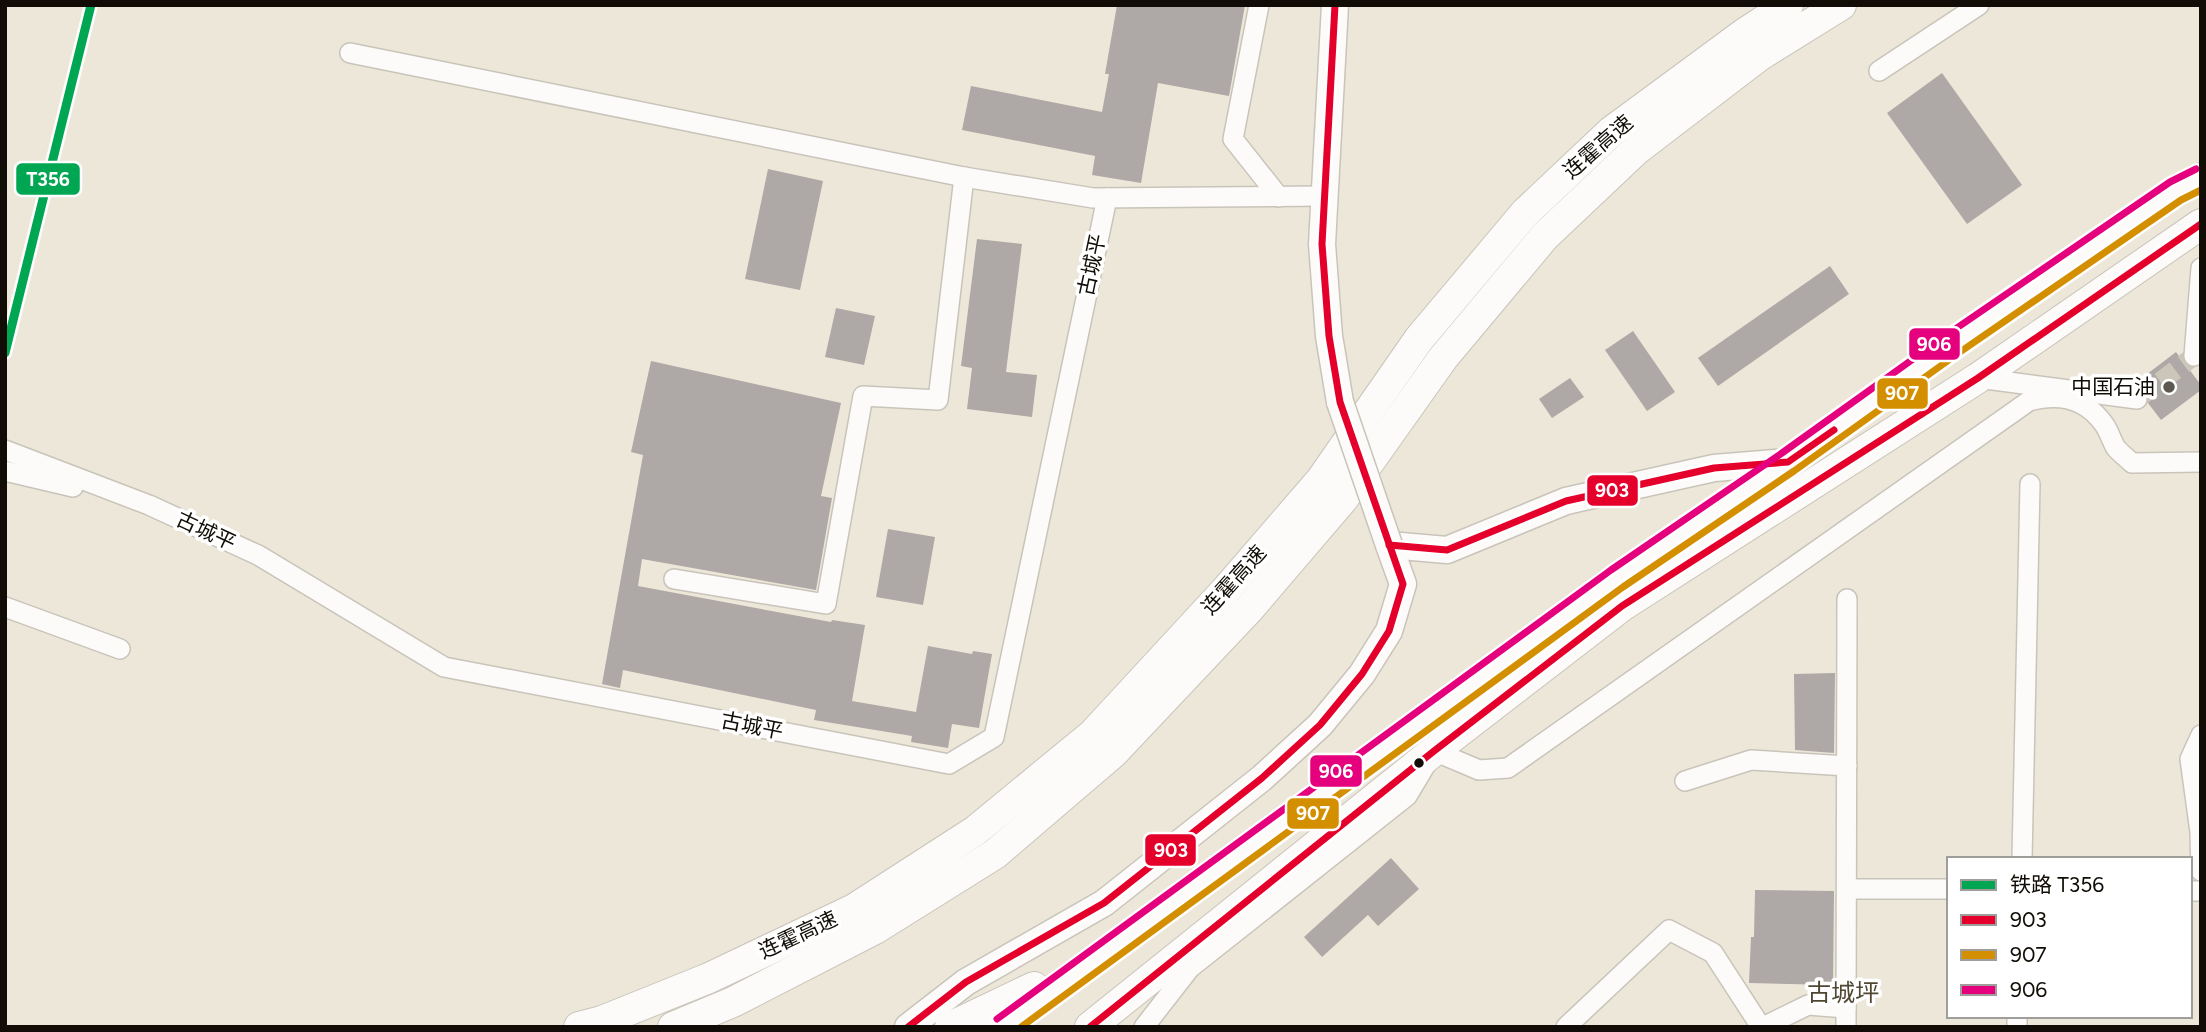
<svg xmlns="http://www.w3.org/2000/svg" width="2206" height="1032" viewBox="0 0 2206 1032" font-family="Figtree,'Noto Sans SC',sans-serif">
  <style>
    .building { fill: #aea8a6 }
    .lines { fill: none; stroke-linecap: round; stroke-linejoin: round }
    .minor-tunnel { stroke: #ccc6ba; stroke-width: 19; stroke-dasharray: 19 10; stroke-linecap: butt }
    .minor-casing { stroke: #c9c4ba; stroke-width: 22 }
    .major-casing { stroke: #c9c4ba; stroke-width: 29 }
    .highway-casing { stroke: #c9c4ba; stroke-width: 32 }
    .minor { stroke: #fcfbf9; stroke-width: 19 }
    .major { stroke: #fcfbf9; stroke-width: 26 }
    .highway { stroke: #fcfbf9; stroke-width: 30 }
    .major-bridge-casing { stroke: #c9c4ba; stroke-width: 29; stroke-linecap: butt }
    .major-bridge { stroke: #fcfbf9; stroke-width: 26 }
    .bus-1-casing { stroke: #fff; stroke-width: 12 }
    .bus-2-casing { stroke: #fff; stroke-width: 12 }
    .bus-3-casing { stroke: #fff; stroke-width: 12 }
    .bus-1 { stroke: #e4002b; stroke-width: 7 }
    .bus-2 { stroke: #d48f01; stroke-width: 7 }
    .bus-3 { stroke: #e5007d; stroke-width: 7 }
    .rail-1-casing { stroke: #fff; stroke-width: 14 }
    .rail-1 { stroke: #00a651; stroke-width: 9 }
    .poi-dot { fill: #5e5950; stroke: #fff; stroke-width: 2.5 }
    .bus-dot { fill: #110d06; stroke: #fff; stroke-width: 2.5 }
    .labels { text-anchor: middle; stroke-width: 7; stroke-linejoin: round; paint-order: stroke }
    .street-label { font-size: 21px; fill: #110d06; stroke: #fff }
    .poi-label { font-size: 21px; fill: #110d06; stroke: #fff; text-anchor: end }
    .quarter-label { font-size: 24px; fill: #504733; stroke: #fff }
    .line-badge { stroke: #fff; stroke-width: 2.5 }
    .badge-label { font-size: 19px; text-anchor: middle; font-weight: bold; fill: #fff }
  </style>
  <rect width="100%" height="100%" fill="#ede7da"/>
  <!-- building -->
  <g class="building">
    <polygon points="1117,5 1245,5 1229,96 1158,83 1141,183 1092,175 1095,156 962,130 971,86 1102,112 1109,74 1105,74"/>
    <polygon points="1942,73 2022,185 1967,224 1887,113"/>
    <polygon points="768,169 823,181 800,290 745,279"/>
    <polygon points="977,239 1022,244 1006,372 1037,375 1032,417 967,409 972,368 961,366"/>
    <polygon points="1830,266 1849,294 1718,386 1698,358"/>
    <polygon points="836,308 875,316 864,365 825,357"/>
    <polygon points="1633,331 1675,392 1647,411 1605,350"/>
    <polygon points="2176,352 2201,385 2201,390 2161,420 2148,403 2148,394 2134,384"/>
    <polygon points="651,361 841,403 821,496 832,498 816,590 642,559 638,586 831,622 832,620 865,625 852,701 916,712 928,646 972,654 973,651 992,654 979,728 952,724 948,748 911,742 912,736 814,720 816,710 623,670 620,688 602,684 643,455 631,452"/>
    <polygon points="1570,378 1584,397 1552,418 1539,399"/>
    <polygon points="888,529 935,537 923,605 876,597"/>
    <polygon points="1835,673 1834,753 1795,750 1794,674"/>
    <polygon points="1391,858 1419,889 1378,926 1368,915 1322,957 1304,937"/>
    <polygon points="1755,890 1834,891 1833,985 1749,983 1751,937 1754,937"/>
  </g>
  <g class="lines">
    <!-- minor-tunnel -->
    <polyline class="minor-tunnel" points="2137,399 2194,356"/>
    <!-- minor casing -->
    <g class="minor-casing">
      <g id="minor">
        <polyline points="1259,5 1233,139 1279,197"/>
        <polyline points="350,53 964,177 1093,198 1325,196"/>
        <polyline points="1879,71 1979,5"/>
        <polyline points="2194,356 2201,268"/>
        <polyline points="1978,378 2137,399"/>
        <polyline points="5,450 149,505 258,555 444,667 949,764 994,737 1107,198"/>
        <polyline points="5,471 73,487"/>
        <polyline points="674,579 826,604 863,396 938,400 964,177"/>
        <polyline points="5,607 120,649"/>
        <polyline points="2201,735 2190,759 2200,832 2201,871"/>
        <polyline points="1685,781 1751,760 1847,766"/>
        <polyline points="2022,859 2030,484"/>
        <polyline points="1847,889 1949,889"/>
        <polyline points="2190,891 2201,891"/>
        <path d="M 1144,1027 L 1190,968 L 1407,796 L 1434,751 L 1479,770 L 1508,768 L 2029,401 C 2058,393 2085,398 2103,423 C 2109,430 2111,440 2116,448 C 2120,453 2127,458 2132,463 L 2201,462"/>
        <polyline points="1566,1027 1669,930 1713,953 1761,1027"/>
        <polyline points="1763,1027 1808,1005 1846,1008"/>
        <polyline points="1846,1027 1847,599"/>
        <polyline points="2017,1027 2017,1016"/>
      </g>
    </g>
    <!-- major casing -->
    <g class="major-casing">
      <g id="major">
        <polyline points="1335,5 1322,244 1329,336 1340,402"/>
        <polyline points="908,1027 966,982 1104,903 1262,778 1320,725 1362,674 1389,631 1403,584 1389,545 1447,550 1566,501 1714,468 1788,462"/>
      </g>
    </g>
    <!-- highway casing -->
    <g class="highway-casing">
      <g id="highway">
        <polyline points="579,1027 602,1021 709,978 854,909 975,831 1093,734 1226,590 1321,480 1419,339 1525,213 1612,131 1745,33 1788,5"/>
        <polyline points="673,1027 733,1002 875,929 995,854 1114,752 1249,609 1343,499 1443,358 1545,236 1636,150 1759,56 1841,5"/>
        <polyline points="950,1027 1034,987"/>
        <polyline points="1003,1027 1617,578 1788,462 1954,343 2176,191 2201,178"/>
        <polyline points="1090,1027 1434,751 1622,606 1978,378 2201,224"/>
      </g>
    </g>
    <!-- minor -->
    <use href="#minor" class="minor"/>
    <!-- major -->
    <use href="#major" class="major"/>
    <!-- highway -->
    <use href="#highway" class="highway"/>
    <!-- major-bridge casing -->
    <g class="major-bridge-casing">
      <polyline id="major-bridge" points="1340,402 1389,545"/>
    </g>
    <!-- major-bridge -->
    <use href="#major-bridge" class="major-bridge"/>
    <!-- bus-1 casing -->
    <g class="bus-1-casing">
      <g id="bus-1">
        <polyline points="1389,545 1447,550 1566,501 1714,468 1788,462 1834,430"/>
        <polyline points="908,1027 966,982 1104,903 1262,778 1320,725 1362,674 1389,631 1403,584 1340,402 1329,336 1322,244 1335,5"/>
        <polyline points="1090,1027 1434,751 1622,606 1978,378 2201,224"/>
      </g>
    </g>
    <!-- bus-2 casing -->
    <g class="bus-2-casing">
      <polyline id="bus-2" points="1021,1027 1623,587 1794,471 1960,352 2181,200 2201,190"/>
    </g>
    <!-- bus-3 casing -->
    <g class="bus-3-casing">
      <polyline id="bus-3" points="997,1019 1611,570 1782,453 1948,334 2170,182 2196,169"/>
    </g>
    <!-- bus-1 -->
    <use href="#bus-1" class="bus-1"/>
    <!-- bus-2 -->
    <use href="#bus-2" class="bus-2"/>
    <!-- bus-3 -->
    <use href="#bus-3" class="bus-3"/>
    <!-- rail-1 casing -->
    <g class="rail-1-casing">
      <polyline id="rail-1" points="5,353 91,5"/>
    </g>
    <!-- rail-1 -->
    <use href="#rail-1" class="rail-1"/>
  </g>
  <!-- markers -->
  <circle class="poi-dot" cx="2169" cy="387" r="7"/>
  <circle class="bus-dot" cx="1419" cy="763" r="6"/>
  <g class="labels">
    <!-- street labels -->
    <g class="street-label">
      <text transform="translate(1598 147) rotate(-41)" y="7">连霍高速</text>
      <text transform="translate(1092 265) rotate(-78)" y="7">古城平</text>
      <text transform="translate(206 531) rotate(25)" y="7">古城平</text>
      <text transform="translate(1234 580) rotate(-48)" y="7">连霍高速</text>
      <text transform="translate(752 726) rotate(11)" y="7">古城平</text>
      <text transform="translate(798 935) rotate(-25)" y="7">连霍高速</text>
    </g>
    <!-- poi labels -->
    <g class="poi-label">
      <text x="2155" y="394">中国石油</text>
    </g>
    <!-- quarter labels -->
    <g class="quarter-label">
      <text x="1843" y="1001">古城坪</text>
    </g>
  </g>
  <g class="line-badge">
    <rect x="15" y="162" width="66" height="34" rx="7" fill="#00a651"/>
    <rect x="1908" y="327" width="53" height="34" rx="7" fill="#e5007d"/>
    <rect x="1876" y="377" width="53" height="33" rx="7" fill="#d48f01"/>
    <rect x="1586" y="474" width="53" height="33" rx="7" fill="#e4002b"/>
    <rect x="1309" y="754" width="54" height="34" rx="7" fill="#e5007d"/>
    <rect x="1286" y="797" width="54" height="33" rx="7" fill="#d48f01"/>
    <rect x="1144" y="833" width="53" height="34" rx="7" fill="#e4002b"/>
  </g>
  <g class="badge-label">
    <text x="48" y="186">T356</text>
    <text x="1934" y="351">906</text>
    <text x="1902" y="400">907</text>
    <text x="1612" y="497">903</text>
    <text x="1336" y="778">906</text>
    <text x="1313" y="820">907</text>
    <text x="1171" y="857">903</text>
  </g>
  <!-- border -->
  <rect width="2206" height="1032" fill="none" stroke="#110d06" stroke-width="14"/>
  <!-- legend -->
  <rect x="1947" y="857" width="245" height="161" fill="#ffffff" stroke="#a09e9b" stroke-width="2"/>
  <rect x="1961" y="880" width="35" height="10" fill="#00a651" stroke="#a09e9b" stroke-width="2"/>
  <text x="2010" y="892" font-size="21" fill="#110d06">铁路 T356</text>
  <rect x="1961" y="915" width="35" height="10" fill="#e4002b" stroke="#a09e9b" stroke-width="2"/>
  <text x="2010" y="927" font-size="21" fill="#110d06">903</text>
  <rect x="1961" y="950" width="35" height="10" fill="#d48f01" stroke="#a09e9b" stroke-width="2"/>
  <text x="2010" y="962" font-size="21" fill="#110d06">907</text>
  <rect x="1961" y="985" width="35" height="10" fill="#e5007d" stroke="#a09e9b" stroke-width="2"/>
  <text x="2010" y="997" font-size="21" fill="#110d06">906</text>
</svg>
